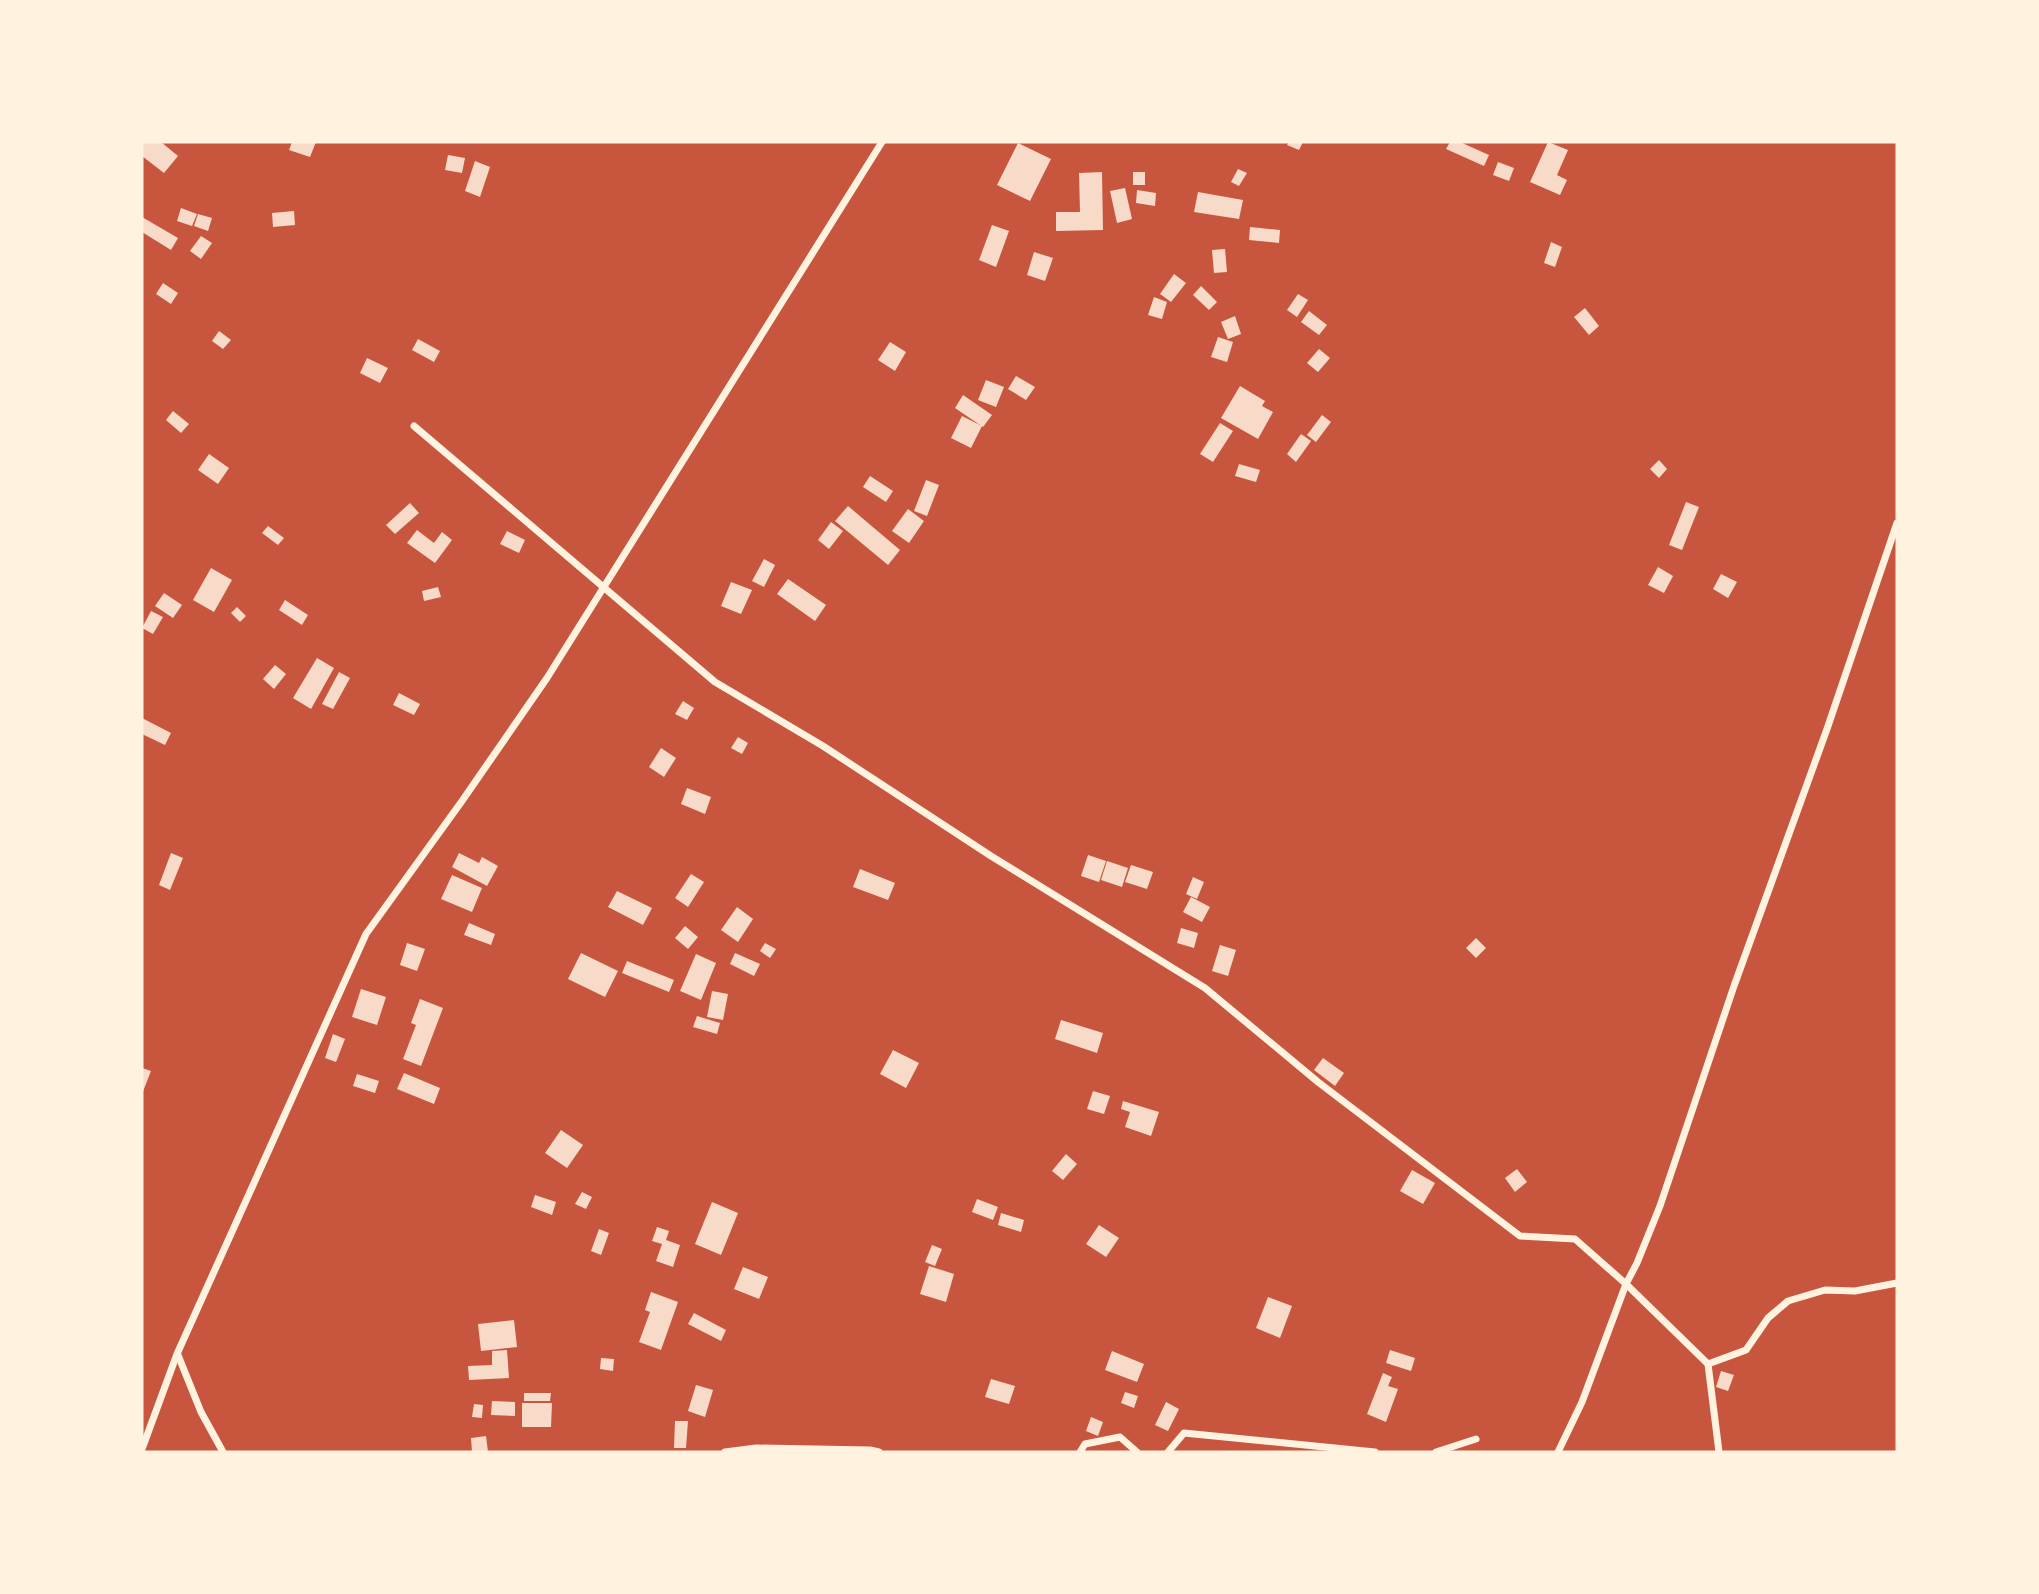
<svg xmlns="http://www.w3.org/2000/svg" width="2039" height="1594" viewBox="0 0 2039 1594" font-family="'Nunito Sans',sans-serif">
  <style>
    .building { fill: #f7dbc8 }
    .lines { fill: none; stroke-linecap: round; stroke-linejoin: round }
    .minor { stroke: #fff3e0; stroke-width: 7 }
  </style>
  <rect width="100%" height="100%" fill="#c8553d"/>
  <!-- building -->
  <g class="building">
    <polygon points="142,142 161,142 178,156 164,173 142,156"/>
    <polygon points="292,142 316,142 310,157 289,150"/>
    <polygon points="1289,142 1303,142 1299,150 1287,145"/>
    <polygon points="1450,142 1460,142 1489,155 1484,166 1446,149"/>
    <polygon points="1548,142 1568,150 1557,175 1567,180 1560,195 1530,182"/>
    <polygon points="1018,143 1051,159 1030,201 997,185"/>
    <polygon points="448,155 465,158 462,173 445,170"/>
    <polygon points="475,161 490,167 480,197 465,191"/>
    <polygon points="1498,162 1514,168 1509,181 1493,175"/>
    <polygon points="1238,169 1247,173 1239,186 1231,182"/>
    <polygon points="1102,172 1103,230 1056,231 1056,212 1080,212 1079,173"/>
    <rect x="1133" y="172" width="12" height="13"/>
    <polygon points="1125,188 1132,219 1117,223 1110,191"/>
    <polygon points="1137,190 1156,193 1155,206 1136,203"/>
    <polygon points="1198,192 1243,200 1239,219 1194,212"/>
    <polygon points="181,208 197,214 192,226 177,221"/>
    <polygon points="294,211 295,225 273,227 272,213"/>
    <polygon points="198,214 212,218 208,231 194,226"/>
    <polygon points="142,217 178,238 171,250 142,232"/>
    <polygon points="992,225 1009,231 996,267 979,260"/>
    <polygon points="1250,227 1280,230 1279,243 1249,240"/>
    <polygon points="201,236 212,243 201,259 190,251"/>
    <polygon points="1551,242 1562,247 1555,267 1544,263"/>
    <polygon points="1225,249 1227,272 1214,273 1212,250"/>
    <polygon points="1034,252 1053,258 1045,281 1027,275"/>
    <polygon points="1174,274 1186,283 1171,302 1160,294"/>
    <polygon points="163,283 178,293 171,304 156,294"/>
    <polygon points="1201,286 1217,302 1209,310 1193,295"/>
    <polygon points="1298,294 1308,300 1297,317 1287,310"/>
    <polygon points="1154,297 1167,302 1162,319 1148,315"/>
    <polygon points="1585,308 1599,326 1589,335 1574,317"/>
    <polygon points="1309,311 1327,325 1319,335 1301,322"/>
    <polygon points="1235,316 1241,334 1228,339 1221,322"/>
    <polygon points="219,331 231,340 223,349 212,341"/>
    <polygon points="1218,337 1233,342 1227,362 1211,357"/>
    <polygon points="418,339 440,351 434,362 412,350"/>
    <polygon points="890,342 906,352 895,371 878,360"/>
    <polygon points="1319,349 1330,358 1318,372 1307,363"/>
    <polygon points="367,358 388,368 380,383 360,373"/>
    <polygon points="1016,376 1035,387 1026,400 1008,389"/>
    <polygon points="986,380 1004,387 996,407 978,400"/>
    <polygon points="1240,386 1265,401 1262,406 1273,412 1258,439 1221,418"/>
    <polygon points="963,395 992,415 983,427 955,408"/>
    <polygon points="173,411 189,424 181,433 166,420"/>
    <polygon points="1322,415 1331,422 1316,442 1307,435"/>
    <polygon points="962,416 982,426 971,448 951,438"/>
    <polygon points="1220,423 1233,431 1213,462 1200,454"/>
    <polygon points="1301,434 1311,441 1296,462 1287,454"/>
    <polygon points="209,454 229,468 218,484 198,470"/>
    <polygon points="1659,460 1667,469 1659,478 1650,469"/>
    <polygon points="1239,464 1260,470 1256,482 1235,476"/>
    <polygon points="870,476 893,491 886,502 863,487"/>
    <polygon points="926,480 939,485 927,516 914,511"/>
    <polygon points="1686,502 1699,507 1682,550 1669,545"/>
    <polygon points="410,503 419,513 395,534 386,525"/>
    <polygon points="848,506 900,550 888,565 835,521"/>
    <polygon points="908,509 924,521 909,543 892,531"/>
    <polygon points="831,522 843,531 829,549 818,540"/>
    <polygon points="268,526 284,538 278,545 262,533"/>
    <polygon points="417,530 434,543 442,532 452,540 435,563 407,543"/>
    <polygon points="507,531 525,540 519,553 500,544"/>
    <polygon points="764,559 775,565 764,587 752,581"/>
    <polygon points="1658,567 1673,576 1664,593 1648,585"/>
    <polygon points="211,568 232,580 214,612 193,600"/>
    <polygon points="1721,574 1737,582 1728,598 1713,589"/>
    <polygon points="788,579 826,605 815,621 777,594"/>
    <polygon points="731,582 752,590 741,614 721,606"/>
    <polygon points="438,587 441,597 424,601 422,591"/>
    <polygon points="164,593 182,605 173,618 155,606"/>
    <polygon points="285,600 308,615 302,625 279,610"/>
    <polygon points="237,607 246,616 240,622 231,613"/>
    <polygon points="151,611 163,617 153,634 142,628"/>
    <polygon points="317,658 334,668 311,709 293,698"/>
    <polygon points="275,665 286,674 274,689 263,679"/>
    <polygon points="339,672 350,678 333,709 322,704"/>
    <polygon points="399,693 420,704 414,715 393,705"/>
    <polygon points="683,701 694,708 687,720 675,714"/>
    <polygon points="142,718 171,733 165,745 142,734"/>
    <polygon points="738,737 748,743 742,754 731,748"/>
    <polygon points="661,748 676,758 664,777 649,767"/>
    <polygon points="687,788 711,797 705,814 681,804"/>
    <polygon points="171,853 183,858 170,890 159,885"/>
    <polygon points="459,853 479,863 482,857 498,866 487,886 452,867"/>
    <polygon points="1088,855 1106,861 1099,882 1081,876"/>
    <polygon points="1107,861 1128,868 1122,887 1101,880"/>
    <polygon points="1131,865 1153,872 1147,889 1125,882"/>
    <polygon points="860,869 895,883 888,900 853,887"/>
    <polygon points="691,874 704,882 688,907 675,898"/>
    <polygon points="452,875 482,888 472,912 441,899"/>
    <polygon points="1193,877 1204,882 1197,899 1186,894"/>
    <polygon points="617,891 652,908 643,925 608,907"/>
    <polygon points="1191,897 1210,907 1202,922 1183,912"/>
    <polygon points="737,907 753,919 738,942 721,930"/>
    <polygon points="469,923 495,934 491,945 464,935"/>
    <polygon points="685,926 698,937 688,949 675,938"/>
    <polygon points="1181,928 1198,933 1194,948 1177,943"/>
    <polygon points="1476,938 1486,948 1476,958 1466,948"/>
    <polygon points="407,943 425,949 417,971 400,965"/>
    <polygon points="765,943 776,949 770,958 760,951"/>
    <polygon points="1220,945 1236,950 1228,976 1212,971"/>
    <polygon points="581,953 618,971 605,997 568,979"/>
    <polygon points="735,953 760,964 754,976 730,964"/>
    <polygon points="696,954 716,963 701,1000 680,991"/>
    <polygon points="627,961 674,980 669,992 622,973"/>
    <polygon points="361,989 386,997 377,1025 352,1017"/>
    <polygon points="712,991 728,994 723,1020 707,1017"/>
    <polygon points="420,999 443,1008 421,1066 403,1059 416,1025 411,1023"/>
    <polygon points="697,1016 720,1023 717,1034 693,1027"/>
    <polygon points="1061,1020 1103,1033 1097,1053 1055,1039"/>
    <polygon points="333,1034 345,1039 336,1062 325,1058"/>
    <polygon points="893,1050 919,1063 906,1088 880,1074"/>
    <polygon points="1323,1058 1344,1073 1335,1086 1314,1070"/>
    <polygon points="142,1068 151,1071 142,1094"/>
    <polygon points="404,1073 440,1088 434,1104 397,1089"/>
    <polygon points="357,1074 379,1081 375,1093 353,1086"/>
    <polygon points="1093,1091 1110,1096 1104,1114 1087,1109"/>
    <polygon points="1123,1101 1159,1112 1151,1136 1125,1127 1130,1112 1121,1109"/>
    <polygon points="561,1130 583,1145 567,1168 545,1153"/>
    <polygon points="1066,1154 1077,1164 1063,1180 1052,1171"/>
    <polygon points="1517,1169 1527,1182 1515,1192 1505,1178"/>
    <polygon points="1412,1170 1435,1183 1423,1204 1400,1191"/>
    <polygon points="582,1192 592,1197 586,1209 575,1204"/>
    <polygon points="535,1195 556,1202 552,1215 531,1207"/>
    <polygon points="977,1199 998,1207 993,1220 972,1212"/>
    <polygon points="712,1202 738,1213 721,1255 695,1244"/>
    <polygon points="1001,1213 1024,1220 1021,1232 998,1225"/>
    <polygon points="1099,1225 1119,1238 1106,1257 1086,1244"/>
    <polygon points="657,1227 669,1231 666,1240 680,1245 673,1267 656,1261 662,1244 652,1241"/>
    <polygon points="599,1229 609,1233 601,1255 591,1251"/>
    <polygon points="932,1245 942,1249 935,1266 925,1262"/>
    <polygon points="929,1266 954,1274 946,1302 920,1294"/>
    <polygon points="743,1267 768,1277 759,1299 734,1289"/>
    <polygon points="651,1292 678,1302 661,1350 639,1342 650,1312 645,1310"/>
    <polygon points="1268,1297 1292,1306 1280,1338 1256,1328"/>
    <polygon points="694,1313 726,1330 721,1341 688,1324"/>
    <polygon points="514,1320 517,1347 481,1351 478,1324"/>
    <polygon points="507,1350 509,1378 469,1380 468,1366 492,1365 492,1351"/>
    <polygon points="1390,1350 1415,1358 1411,1371 1386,1363"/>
    <polygon points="1112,1351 1144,1364 1137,1382 1105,1370"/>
    <polygon points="601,1358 614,1359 613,1371 600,1369"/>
    <polygon points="1721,1371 1734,1375 1728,1391 1716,1387"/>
    <polygon points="1383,1373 1392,1377 1388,1386 1398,1389 1386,1422 1367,1414"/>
    <polygon points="991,1379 1015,1386 1009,1404 985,1397"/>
    <polygon points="696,1385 713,1390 705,1417 688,1411"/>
    <polygon points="1125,1392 1138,1396 1134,1408 1121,1403"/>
    <polygon points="524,1393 551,1393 550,1401 524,1401"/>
    <polygon points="492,1401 515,1402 515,1416 491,1415"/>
    <polygon points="1166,1402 1179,1409 1168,1431 1155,1425"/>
    <polygon points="522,1403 552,1403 551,1427 522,1427"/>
    <polygon points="474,1404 483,1405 482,1418 472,1417"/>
    <polygon points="1091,1417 1103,1422 1098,1436 1086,1431"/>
    <polygon points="675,1421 688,1421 686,1448 674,1448"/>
    <polygon points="486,1436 488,1452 472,1452 471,1438"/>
  </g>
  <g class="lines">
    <!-- minor -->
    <g class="minor">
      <polyline points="414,426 715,682 823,746 991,856 1205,988 1318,1082 1520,1236 1575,1239 1626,1284 1708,1364"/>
      <polyline points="178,1355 201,1412 223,1452"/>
      <polyline points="142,1449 177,1354 366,934 462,801 547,678 882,142"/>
      <polyline points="725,1452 756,1448 870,1450 879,1452"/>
      <polyline points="1080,1452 1085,1444 1120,1437 1137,1452"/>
      <polyline points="1168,1452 1184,1433 1375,1452"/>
      <polyline points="1436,1452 1476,1439"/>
      <polyline points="1558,1452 1582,1402 1626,1284 1637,1263 1660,1206 1734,986 1827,729 1897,523"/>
      <polyline points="1719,1452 1708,1364 1746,1350 1768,1318 1788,1301 1825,1290 1855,1291 1897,1283"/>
    </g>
  </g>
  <!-- border -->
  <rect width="2039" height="1594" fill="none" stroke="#fff3e0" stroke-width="287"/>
</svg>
